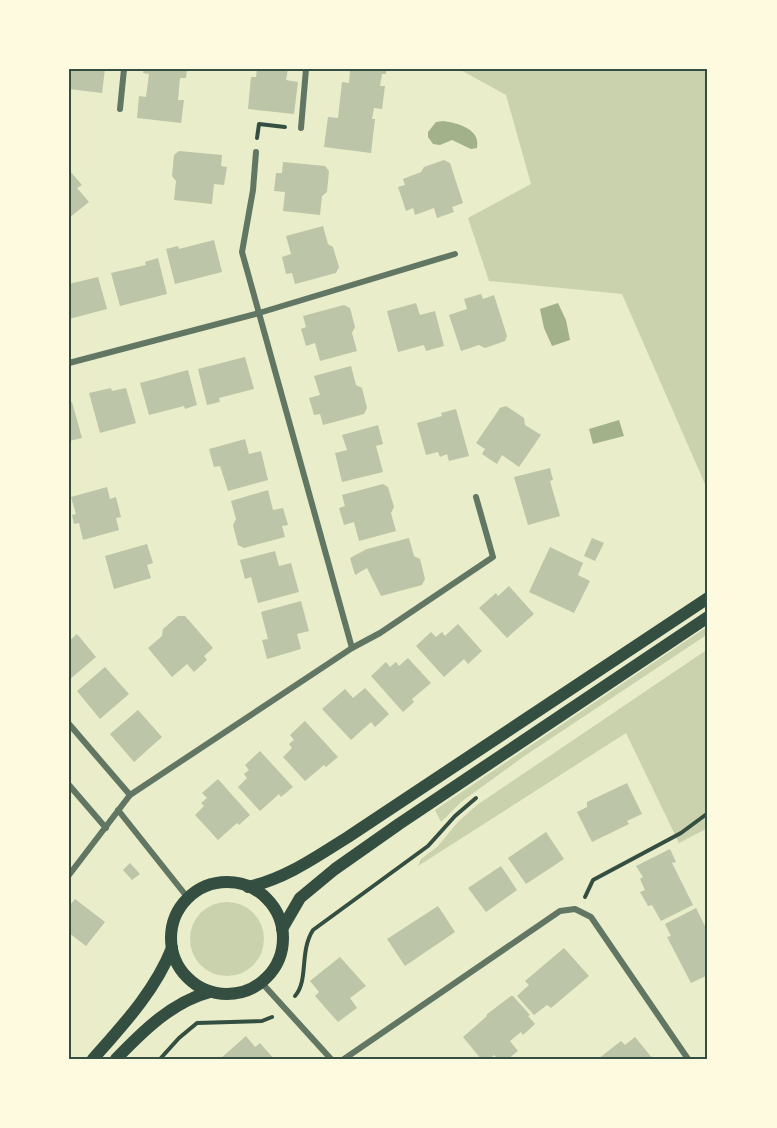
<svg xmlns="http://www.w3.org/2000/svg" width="777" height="1128" viewBox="0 0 777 1128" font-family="'Golos Text',sans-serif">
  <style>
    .green { fill: #cad2ad }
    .water { fill: #a3b18a }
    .building { fill: #bcc5a7 }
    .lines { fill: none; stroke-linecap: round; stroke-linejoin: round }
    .path { stroke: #344e41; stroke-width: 4 }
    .minor { stroke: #617663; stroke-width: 6 }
    .secondary { stroke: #344e41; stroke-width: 12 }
    .neatline { fill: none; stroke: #344e41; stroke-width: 2 }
  </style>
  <rect width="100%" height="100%" fill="#e9edc9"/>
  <!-- green -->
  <g class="green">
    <polygon points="459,69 708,69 708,491 622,294 489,281 468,218 531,184 506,95"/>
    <polygon points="708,626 708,634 523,757 461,802 441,822 435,810"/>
    <polygon points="708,649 708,828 679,843 626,733 418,866 421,859 437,847 458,822 477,805"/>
    <circle cx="227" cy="939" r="37"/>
  </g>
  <!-- water -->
  <g class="water">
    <path d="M 443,121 C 458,123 481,129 477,148 L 471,149 L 452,140 L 440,145 L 433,144 L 428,137 L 428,132 L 436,122 Z"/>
    <polygon points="558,303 566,320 570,340 552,346 544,328 540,309"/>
    <polygon points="619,420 624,436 593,444 589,429"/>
  </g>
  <!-- building -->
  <g class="building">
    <polygon points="69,69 105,69 102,93 69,89"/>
    <polygon points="144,69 187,69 186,78 180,78 178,100 184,100 181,123 137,118 139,96 146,97 149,74 143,73"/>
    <polygon points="257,69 288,69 286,80 298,82 294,114 248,109 251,77 256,77"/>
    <polygon points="346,69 386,69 386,74 382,74 380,86 385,86 382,109 374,108 372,119 375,119 371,153 324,147 328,117 338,118 342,82 349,83 350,71"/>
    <polygon points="179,151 222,155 221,166 227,167 224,185 214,184 212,204 174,200 176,181 172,176 174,155"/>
    <polygon points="444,160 450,163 463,203 452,207 454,212 437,218 434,208 415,215 413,208 406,211 398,187 405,185 403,179 421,172 424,167"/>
    <polygon points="283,162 325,166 329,171 327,192 322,196 320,215 283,211 285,192 274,191 276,173 282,173"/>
    <polygon points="69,170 82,185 77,188 89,202 69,218"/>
    <polygon points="323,226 328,244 333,247 339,267 336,273 295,284 292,273 286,274 282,257 291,254 286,236"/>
    <polygon points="214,240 222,272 175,284 166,249 178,246 179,249"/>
    <polygon points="158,258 167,294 120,306 111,273 146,265 145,262"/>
    <polygon points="98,277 107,309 69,319 69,284"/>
    <polygon points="481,294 483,299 494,295 507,336 505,341 485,348 479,345 461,351 449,315 467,309 464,299"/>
    <polygon points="416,303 420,315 435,311 444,346 426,351 424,345 398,352 387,311"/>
    <polygon points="344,305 350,308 355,327 352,333 357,351 320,361 315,343 306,346 301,329 306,327 303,316"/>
    <polygon points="245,357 254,389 219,398 220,402 207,405 198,369"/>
    <polygon points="351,366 356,385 362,388 367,408 364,414 323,425 320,414 314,415 309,398 320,395 314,376"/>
    <polygon points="188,370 197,405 185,409 184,406 149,415 140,383"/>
    <polygon points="111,388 112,391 126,388 136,423 100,433 89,393"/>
    <polygon points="72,402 82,438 69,441 69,403"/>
    <polygon points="506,406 524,418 525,425 541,435 519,467 502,455 497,464 482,454 485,449 476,443 500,408"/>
    <polygon points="456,409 469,456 449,461 447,454 440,457 438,452 426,455 417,423 442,416 441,413"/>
    <polygon points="378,425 383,444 376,446 383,472 342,482 335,453 347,450 342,435"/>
    <polygon points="245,439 249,454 261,451 268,480 228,491 220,466 214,467 209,449"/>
    <polygon points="550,468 553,480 550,481 560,516 528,525 514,477"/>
    <polygon points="383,484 388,487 394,507 391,513 396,531 359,541 354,522 344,525 339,508 345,506 342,495"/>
    <polygon points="107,487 110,499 116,497 121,517 116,518 119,530 83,540 79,523 74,524 72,515 76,514 71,497"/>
    <polygon points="268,490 273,510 283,508 288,525 282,526 285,537 244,548 238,545 233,525 236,519 231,501"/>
    <polygon points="409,538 414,556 420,559 425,579 422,585 381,596 367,568 355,575 350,558 367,549"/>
    <polygon points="592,538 604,543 595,561 584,556"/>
    <polygon points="147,544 153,563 147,565 151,578 114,589 105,556"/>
    <polygon points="550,547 583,563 578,575 590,581 574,613 529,592"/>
    <polygon points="275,551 279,566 291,563 299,592 258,603 251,577 245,579 240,560"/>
    <polygon points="509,586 534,614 507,638 479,608 496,593 498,596"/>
    <polygon points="301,601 309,631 297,634 301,649 267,659 262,640 268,639 261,612"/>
    <polygon points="178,616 185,616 213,648 204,656 207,660 194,672 187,664 172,677 148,648 162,636 163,629"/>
    <polygon points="458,624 482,651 468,664 464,659 444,677 416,646 431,632 436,637 442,632 445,636"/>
    <polygon points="77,634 96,657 69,680 69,641"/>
    <polygon points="408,658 431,683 412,699 414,702 403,712 371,676 386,662 390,667 396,662 399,666"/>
    <polygon points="105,667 129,694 100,719 77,691"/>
    <polygon points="365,688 389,714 375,727 371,722 351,740 322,709 345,689 353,698"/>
    <polygon points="138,710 162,737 134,762 110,734"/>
    <polygon points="305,721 338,757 326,767 324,765 305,781 283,757 292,748 289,744 294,740 290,735"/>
    <polygon points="260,751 293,787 281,797 279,794 260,811 238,787 247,778 244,774 249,770 245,765"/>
    <polygon points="218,779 250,815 239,825 237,823 218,840 195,815 204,806 201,803 207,798 202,793"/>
    <polygon points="627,783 642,814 627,821 629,824 592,842 577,812 587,807 587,802"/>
    <polygon points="546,832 564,859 526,884 508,858"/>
    <polygon points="670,849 676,862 672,863 693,905 661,921 652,905 648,906 640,892 645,890 640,879 643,877 636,866"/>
    <polygon points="130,863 140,874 132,880 123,870"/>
    <polygon points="501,866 517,890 486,912 468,888"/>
    <polygon points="75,899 105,922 86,946 69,933 69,906"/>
    <polygon points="438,906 455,932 405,966 387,939"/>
    <polygon points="696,908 708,932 708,975 691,983 667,937 671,936 665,924"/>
    <polygon points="564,948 589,976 551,1008 547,1005 534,1015 517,996 529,985 525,981"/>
    <polygon points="340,957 366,986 350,998 357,1008 338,1022 315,996 319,992 310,981"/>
    <polygon points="511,996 513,996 530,1015 528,1016 535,1024 523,1035 521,1032 510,1041 518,1051 508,1059 498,1059 494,1055 490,1059 481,1059 463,1037 487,1016 486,1015"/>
    <polygon points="246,1036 255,1047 260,1043 274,1059 220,1059"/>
    <polygon points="635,1037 653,1059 598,1059 621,1041 625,1045"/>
  </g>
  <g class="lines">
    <!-- path -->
    <g class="path">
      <polyline points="257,138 259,124 285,127"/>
      <polyline points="585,897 593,880 681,833 708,813"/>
      <path d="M 295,996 C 309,980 299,952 313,930 L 428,846 L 455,816 L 476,798"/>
      <polyline points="160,1059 179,1038 197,1023 262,1021 272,1017"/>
    </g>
    <!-- minor -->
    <g class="minor">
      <polyline points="120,109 124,69"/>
      <polyline points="301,128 306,69"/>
      <polyline points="256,152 253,190 242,252 352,648"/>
      <polyline points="69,363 259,313 455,254"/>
      <polyline points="69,724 130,795 69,875"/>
      <polyline points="69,785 106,828"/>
      <polyline points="130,795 352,648 380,633 493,557 476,497"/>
      <polyline points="118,810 188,898"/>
      <polyline points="261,982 331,1059"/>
      <polyline points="344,1059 560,911 575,909 591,917 688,1059"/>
    </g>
    <!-- secondary -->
    <g class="secondary">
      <circle cx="227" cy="938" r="56"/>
      <path d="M 248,887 C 285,879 316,857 348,837 L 708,598"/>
      <polyline points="282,929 300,898 335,869 399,824 708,617"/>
      <path d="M 93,1059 C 123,1025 155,991 172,948"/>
      <path d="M 116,1059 C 143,1031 172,1002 210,992"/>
    </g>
  </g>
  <!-- border -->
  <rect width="777" height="1128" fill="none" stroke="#fefae0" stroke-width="141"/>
  <rect x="70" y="70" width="636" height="988" class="neatline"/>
</svg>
